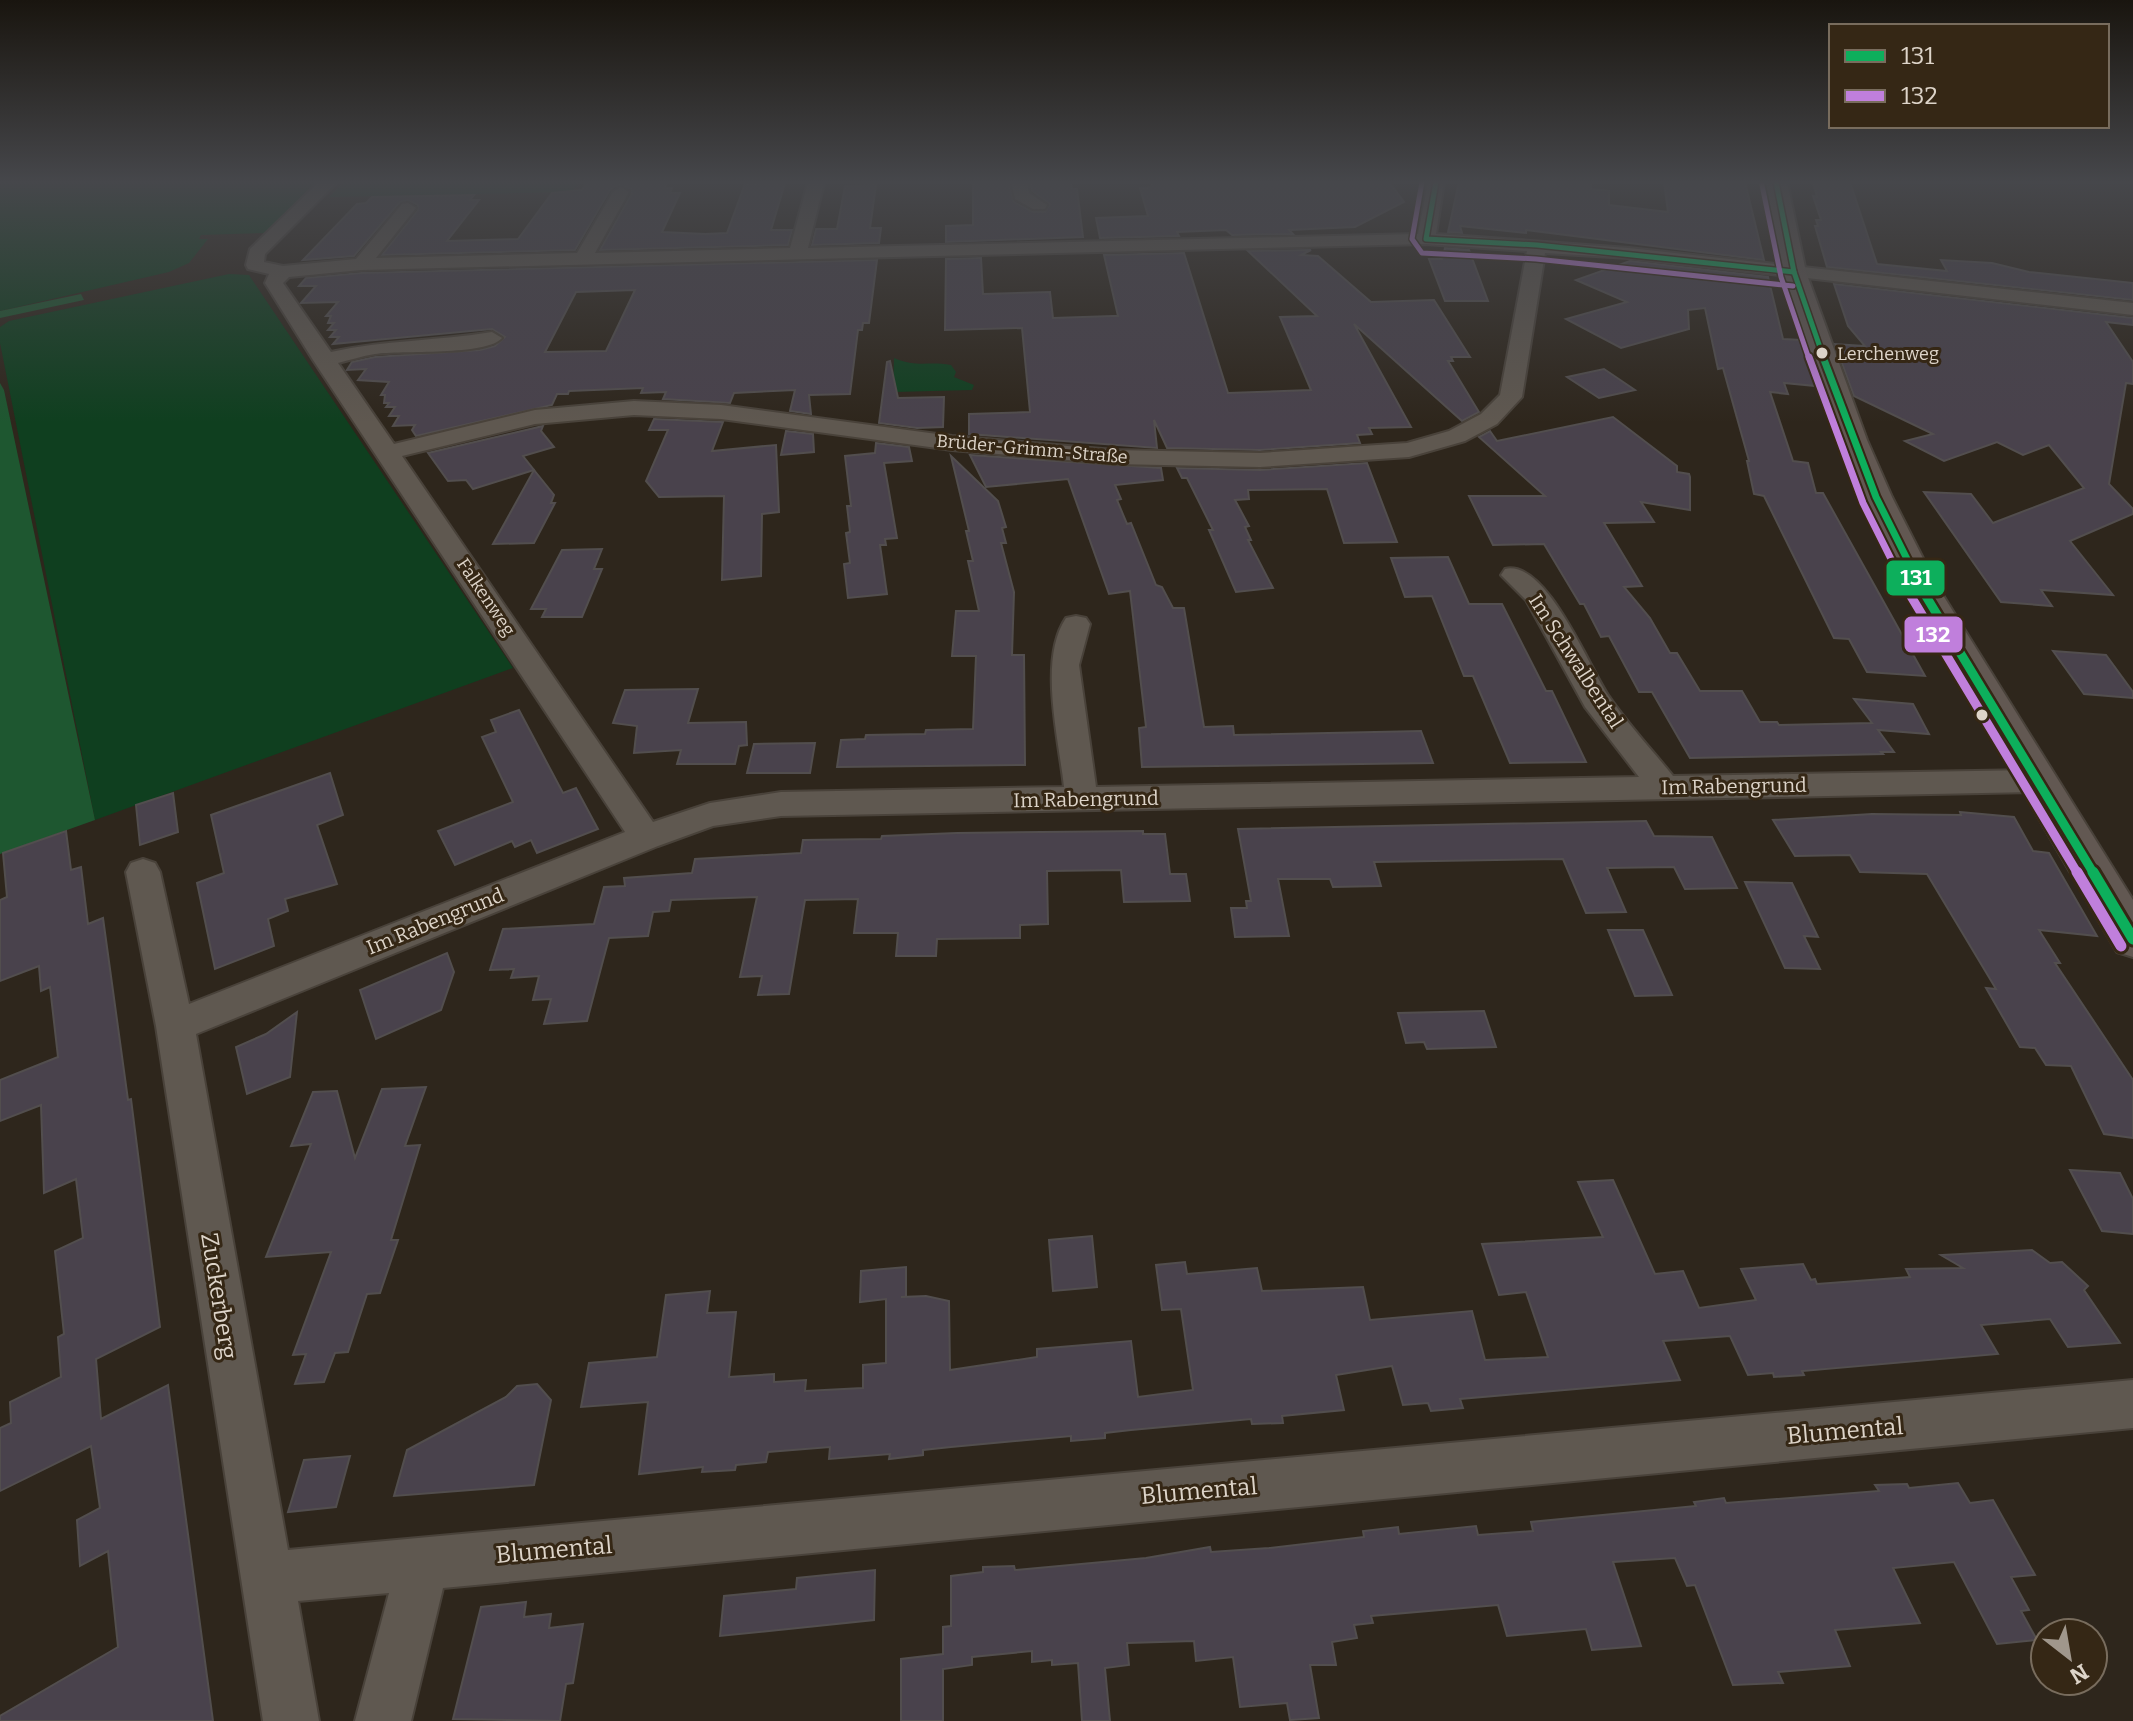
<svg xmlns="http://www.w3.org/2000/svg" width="2133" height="1721" viewBox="0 0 2133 1721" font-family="Bitter,serif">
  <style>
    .green { fill: #0f3f1f }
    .forest { fill: #1e5730 }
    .building { fill: #49424c; stroke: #524e4e; stroke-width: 2; fill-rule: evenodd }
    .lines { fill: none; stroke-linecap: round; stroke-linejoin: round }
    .minor-casing { stroke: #49423a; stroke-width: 4 }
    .secondary-casing { stroke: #49423a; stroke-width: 4 }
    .minor { fill: #5f5850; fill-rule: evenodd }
    .secondary { fill: #625852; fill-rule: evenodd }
    .bus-1-far3-casing { stroke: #352715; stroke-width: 8 }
    .bus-1-far2-casing { stroke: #352715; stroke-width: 11 }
    .bus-1-far1-casing { stroke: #352715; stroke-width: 14 }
    .bus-1-casing { stroke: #352715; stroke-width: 17 }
    .bus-2-far3-casing { stroke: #352715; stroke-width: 8 }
    .bus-2-far2-casing { stroke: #352715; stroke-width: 11 }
    .bus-2-far1-casing { stroke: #352715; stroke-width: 14 }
    .bus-2-casing { stroke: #352715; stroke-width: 17 }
    .bus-1-far3 { stroke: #0daf5c; stroke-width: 5 }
    .bus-1-far2 { stroke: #0daf5c; stroke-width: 7 }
    .bus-1-far1 { stroke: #0daf5c; stroke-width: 9 }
    .bus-1 { stroke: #0daf5c; stroke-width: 11 }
    .bus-2-far3 { stroke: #c07fdc; stroke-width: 5 }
    .bus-2-far2 { stroke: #c07fdc; stroke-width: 7 }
    .bus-2-far1 { stroke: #c07fdc; stroke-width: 9 }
    .bus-2 { stroke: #c07fdc; stroke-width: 11 }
    .bus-dot { fill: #ddd4c9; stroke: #352715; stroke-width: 3 }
    .labels { text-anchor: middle; stroke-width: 6; stroke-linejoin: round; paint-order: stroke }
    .bus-label { font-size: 18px; fill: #ddd4c9; stroke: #352715; text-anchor: start }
    .far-street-label { font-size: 18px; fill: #ddd4c9; stroke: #352715 }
    .street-label { font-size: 20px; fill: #ddd4c9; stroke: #352715 }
    .near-street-label { font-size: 24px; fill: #ddd4c9; stroke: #352715 }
    .line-badge { stroke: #352715; stroke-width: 3 }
    .badge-label { font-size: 22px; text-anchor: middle; font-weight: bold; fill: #fff }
  </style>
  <rect width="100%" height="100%" fill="#2e261c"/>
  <!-- green -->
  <g class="green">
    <polygon points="0,182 316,182 265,233 201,235 199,239 208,239 189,263 169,272 0,311"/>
    <polygon points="344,182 580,182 571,192 329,197"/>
    <polygon points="229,274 249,275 513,668 95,820 0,343 0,327 9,321"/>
    <path d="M 894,358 C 918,368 927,361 951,365 L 956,372 L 954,377 L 974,385 L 972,390 L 893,392 Z"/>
  </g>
  <!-- forest -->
  <g class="forest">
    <polygon points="81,294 84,300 0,318 0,311"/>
    <polygon points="0,383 4,390 95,820 0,854"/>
  </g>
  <!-- building -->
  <g class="building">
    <polygon points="587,182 667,182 665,188 672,188 670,193 680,193 662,232 705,234 727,233 745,184 785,183 771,230 792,230 788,245 600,250 632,193 631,189 619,184 610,190 575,250 382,255 418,210 418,205 408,200 400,202 354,256 303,260 357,204 366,203 372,197 474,195 470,200 479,200 447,241 518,239 552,193 582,190"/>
    <polygon points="973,182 1008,182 1014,202 1033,212 1045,212 1050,204 1032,191 1030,182 1071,182 1072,189 1077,189 1083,237 946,242 946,226 973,225"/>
    <polygon points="1151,182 1390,183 1404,202 1355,227 1289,230 1293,234 1232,235 1226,230 1177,232 1179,236 1100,238 1096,218 1148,216 1140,188 1153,187"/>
    <polygon points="1459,182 1591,182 1591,189 1609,191 1609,205 1668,212 1664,182 1745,182 1764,260 1526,230 1526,233 1460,226 1462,233 1448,232"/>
    <polygon points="1813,182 1850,182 1877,264 1947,271 1941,260 1992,263 2029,272 2133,283 2133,300 1827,267 1815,226 1818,226 1816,220 1821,220 1813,196 1817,197"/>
    <polygon points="876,185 870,228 881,228 879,243 812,245 816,229 837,229 845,186"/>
    <polygon points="1445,248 1469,250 1488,301 1445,301 1429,259 1442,259"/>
    <polygon points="1311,250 1301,255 1318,256 1371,302 1434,300 1470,357 1451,357 1453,361 1448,361 1479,412 1462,421 1354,324 1411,427 1369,428 1372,434 1357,435 1360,443 1260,450 1167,448 1154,420 1157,448 969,434 969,414 1030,412 1022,328 945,330 946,259 981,258 983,294 1050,292 1053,318 1113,316 1118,316 1104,255 1184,253 1228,393 1311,390 1280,317 1317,316 1248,251"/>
    <path d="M 877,260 L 869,323 L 863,323 L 862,330 L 858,330 L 850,394 L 809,395 L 811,414 L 790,411 L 795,390 L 734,393 L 730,403 L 663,399 L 666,392 L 641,393 L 643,388 L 569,391 L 568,394 L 557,394 L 552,405 L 416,436 L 412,430 L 415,425 L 393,426 L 399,416 L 389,416 L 395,407 L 386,407 L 389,403 L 384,403 L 385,395 L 381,395 L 389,382 L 358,380 L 366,369 L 347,370 L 352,362 L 375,357 L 480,350 L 495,346 L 505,337 L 492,329 L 333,344 L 339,337 L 330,337 L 336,330 L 328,330 L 334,323 L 328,323 L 331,316 L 326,316 L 338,302 L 301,303 L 316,286 L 299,286 L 306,278 L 361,273 ZM 635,290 L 606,351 L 545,352 L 576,292 Z"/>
    <polygon points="1630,261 1768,277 1783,339 1801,340 1816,386 1784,383 1788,394 1770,392 1793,461 1808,463 1816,493 1823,493 1925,676 1867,672 1849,639 1834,638 1764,496 1754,494 1747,461 1749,461 1723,368 1718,369 1705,308 1688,310 1689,329 1621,348 1566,319 1627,302 1576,280"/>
    <polygon points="1834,284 2133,318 2133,325 2106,322 2133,362 2133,384 2126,383 2109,484 2133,509 2133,514 2070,541 2113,595 2041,590 2052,606 2001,602 1924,492 1971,494 1993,523 2084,488 2049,445 2023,455 1997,442 1944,461 1905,441 1933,434 1854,396 1835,344 1865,346 1848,326"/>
    <polygon points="890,361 898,398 944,397 943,427 917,428 879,423 887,362"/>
    <polygon points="1604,369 1635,390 1599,398 1567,377"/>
    <polygon points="1613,417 1677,466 1677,472 1689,474 1690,477 1690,510 1641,502 1654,522 1604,523 1642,586 1624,587 1650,618 1670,653 1677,653 1700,691 1742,691 1760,722 1777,722 1779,725 1872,723 1854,699 1913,704 1929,734 1878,730 1894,752 1881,752 1883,754 1690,758 1652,692 1639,692 1609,636 1601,637 1584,604 1580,604 1544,544 1493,545 1469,496 1545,496 1479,437 1490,431 1497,441"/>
    <polygon points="654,419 723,422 712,451 776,445 779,512 762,514 761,576 722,580 724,496 659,497 646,481 668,430 649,430"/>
    <polygon points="543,426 541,431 554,447 523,456 534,470 473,489 466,480 448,481 428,453"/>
    <polygon points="786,431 813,434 814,452 781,455"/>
    <polygon points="876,443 909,447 912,461 884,463 897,538 885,539 886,545 880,545 887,594 848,598 844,564 850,563 846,533 850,532 847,506 851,506 845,456 875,453"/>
    <polygon points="970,455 1161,468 1163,480 1115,485 1121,499 1117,500 1127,524 1131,523 1156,585 1162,587 1173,608 1184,608 1204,727 1233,726 1234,735 1421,731 1433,763 1142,767 1139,728 1146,727 1130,591 1109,594 1068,479 986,487"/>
    <polygon points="951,456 998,501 1006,527 1002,528 1006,543 1001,543 1014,592 1012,655 1024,655 1025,765 837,767 841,740 865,739 866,735 925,734 926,730 973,729 976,656 952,656 956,611 979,611 968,561 973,561 966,531 969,531"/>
    <polygon points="1367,463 1397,542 1344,543 1327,489 1248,490 1249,499 1235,500 1249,526 1245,527 1251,540 1248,540 1273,588 1236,592 1209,530 1213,530 1187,478 1182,478 1177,468 1260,470"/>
    <polygon points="534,470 554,495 551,503 555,503 534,543 493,544"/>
    <polygon points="602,549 594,569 602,569 582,617 542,617 546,609 531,609 562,550"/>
    <polygon points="1448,557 1469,604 1502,604 1546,691 1552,691 1586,762 1510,763 1473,676 1464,676 1432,596 1405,597 1391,558"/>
    <polygon points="2053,651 2106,655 2133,692 2133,698 2084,694"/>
    <polygon points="698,689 688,723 746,722 747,745 739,746 735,764 677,764 681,750 634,753 637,726 613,723 625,690"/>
    <polygon points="519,710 563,793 576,788 598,829 537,853 531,840 515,847 512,841 455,865 438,831 513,802 482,737 496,732 491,720"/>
    <polygon points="815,743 810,773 747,773 754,744"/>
    <polygon points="330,773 343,815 317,825 337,884 285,899 288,911 268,919 274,946 215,969 197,883 224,873 211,815"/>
    <polygon points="173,793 178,832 140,845 136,805"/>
    <polygon points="1960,812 2014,817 2033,851 2049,853 2097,936 2039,930 2060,963 2055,963 2133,1080 2133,1138 2104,1134 2071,1066 2046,1065 2035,1048 2020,1047 1986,988 1996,989 1927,874 1860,872 1850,855 1795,856 1773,820 1872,814 1961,815"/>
    <polygon points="1646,821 1654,836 1712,837 1737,888 1685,889 1674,867 1607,868 1626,912 1586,913 1563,859 1374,862 1381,886 1333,887 1330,879 1278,879 1289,936 1235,937 1231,908 1247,908 1246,901 1251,901 1238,829"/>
    <polygon points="66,831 71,870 81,867 88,924 103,918 128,1100 131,1099 160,1327 96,1359 101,1419 168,1385 213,1721 0,1721 0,1716 118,1647 108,1551 80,1566 77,1520 100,1508 91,1446 0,1491 0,1428 11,1423 10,1402 61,1377 58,1337 64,1334 55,1251 83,1238 76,1179 44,1193 41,1105 0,1121 0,1080 58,1057 50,987 41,991 39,966 0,981 0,900 7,897 3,853"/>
    <polygon points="1143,831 1143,834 1165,834 1170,874 1186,874 1190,901 1124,902 1121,870 1047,871 1048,924 1020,925 1020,938 937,939 936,956 896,956 898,933 854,933 858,899 805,900 789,994 758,995 762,976 740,977 757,897 671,900 669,911 653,912 648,936 609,938 587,1021 544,1024 551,999 533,1000 539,976 511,978 514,969 490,970 503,929 594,924 604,887 625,886 624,878 692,873 695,859 801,853 803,840 881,839 882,836 957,833"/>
    <polygon points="1745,882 1792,883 1818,937 1804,936 1820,969 1785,968"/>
    <polygon points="1608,930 1643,930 1672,995 1635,996"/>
    <polygon points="447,953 454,972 441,1010 376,1039 360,990"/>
    <polygon points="1484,1011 1496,1047 1427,1049 1424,1042 1406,1043 1398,1013"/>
    <polygon points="297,1012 290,1077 247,1094 236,1047 266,1034"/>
    <polygon points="426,1087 405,1146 420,1145 391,1240 398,1240 380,1293 367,1294 348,1352 335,1353 324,1382 295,1384 306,1354 293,1355 331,1252 266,1257 311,1144 291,1146 313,1092 337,1091 355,1158 382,1089"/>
    <polygon points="2070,1170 2120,1173 2133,1199 2133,1234 2102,1231"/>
    <polygon points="1613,1180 1655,1274 1683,1271 1699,1308 1756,1300 1741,1269 1803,1264 1811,1280 1815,1279 1817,1284 1910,1277 1906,1269 1963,1268 1941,1255 2032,1250 2050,1263 2062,1262 2088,1286 2084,1290 2120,1343 2068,1347 2050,1319 1981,1325 1998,1354 1802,1371 1804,1375 1774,1377 1773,1373 1748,1375 1730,1336 1663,1341 1680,1380 1460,1399 1463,1408 1431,1411 1428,1403 1403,1405 1392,1366 1336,1375 1344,1410 1282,1416 1283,1423 1252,1424 1251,1419 1131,1430 1105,1433 1105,1438 1071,1441 1071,1436 951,1447 923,1450 923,1455 889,1459 890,1454 829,1459 830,1447 768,1452 766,1462 736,1465 735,1470 702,1472 703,1467 639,1474 648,1402 581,1407 589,1363 657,1357 666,1295 710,1291 707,1313 736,1312 729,1377 774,1374 774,1382 806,1380 805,1391 863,1388 863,1365 886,1363 886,1299 860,1302 861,1271 906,1267 906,1297 901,1297 926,1296 949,1301 950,1370 1037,1357 1037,1349 1131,1341 1138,1397 1193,1390 1181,1309 1162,1310 1156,1265 1185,1262 1187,1274 1257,1268 1262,1291 1363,1287 1370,1320 1472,1311 1485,1360 1548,1357 1526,1292 1499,1295 1482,1244 1603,1237 1578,1182"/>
    <polygon points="1092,1236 1097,1287 1053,1291 1049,1240"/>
    <polygon points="537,1384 551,1400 534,1485 394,1496 407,1450 506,1397 517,1386"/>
    <polygon points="350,1456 336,1507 288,1512 304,1460"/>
    <polygon points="1958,1483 1970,1503 1993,1500 2035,1575 2011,1577 2029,1610 2021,1611 2037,1640 1997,1644 1954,1562 1893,1568 1920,1623 1835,1630 1850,1666 1778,1672 1783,1683 1733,1685 1695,1585 1687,1586 1675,1558 1613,1562 1641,1646 1592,1650 1586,1629 1507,1636 1498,1605 1371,1616 1373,1623 1354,1625 1357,1638 1332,1642 1336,1665 1310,1665 1319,1718 1290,1720 1287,1703 1240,1707 1233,1657 1196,1661 1194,1641 1127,1643 1129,1665 1105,1668 1110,1721 1082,1721 1078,1663 1052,1665 1052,1660 1032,1662 1032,1651 972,1657 972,1665 943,1669 943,1721 901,1721 901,1659 943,1654 943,1627 951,1626 951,1576 983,1572 983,1567 1014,1566 1015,1570 1146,1558 1210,1547 1211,1552 1269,1548 1364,1537 1363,1531 1398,1527 1399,1534 1476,1526 1478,1535 1533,1531 1531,1522 1696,1506 1694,1502 1724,1498 1726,1503 1879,1491 1875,1485 1907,1484 1909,1488"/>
    <polygon points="875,1570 874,1620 720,1636 724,1596 796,1589 797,1578"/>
    <polygon points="526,1602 524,1617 551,1614 549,1628 583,1624 573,1683 566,1684 560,1721 453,1719 481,1607"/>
  </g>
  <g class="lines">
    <!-- minor casing -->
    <g class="minor-casing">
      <g id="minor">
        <path d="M 319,182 L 337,182 L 265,254 L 264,262 L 283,266 L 356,259 L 402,204 L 408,203 L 416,208 L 376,258 L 577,253 L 613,192 L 621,187 L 629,192 L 595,253 L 790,248 L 808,182 L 824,183 L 808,248 L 1418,234 L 1428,182 L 1444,182 L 1436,234 L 1629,248 L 2133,303 L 2133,315 L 1629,258 L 1545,253 L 1522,397 L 1497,424 L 1465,441 L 1409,457 L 1260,467 L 1114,464 L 952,450 L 721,419 L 634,415 L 535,424 L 402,456 L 653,822 L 710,803 L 781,792 L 1064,787 C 1059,740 1038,659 1066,618 L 1076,616 L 1086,618 L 1090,624 L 1079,665 L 1096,787 L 1639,777 L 1585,707 L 1526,600 L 1501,575 L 1505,569 C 1546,559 1588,665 1608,695 C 1627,723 1652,750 1673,776 L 2039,770 L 2050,773 L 2055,781 L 2050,789 L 2039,792 L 781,816 L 713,826 L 658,846 L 196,1034 L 288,1550 L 2133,1380 L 2133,1428 L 443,1588 L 411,1721 L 355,1721 L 389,1593 L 298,1601 L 319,1721 L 263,1721 L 156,1026 L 126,872 L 131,863 L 143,859 L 155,863 L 160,872 L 189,1004 L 625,832 L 313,360 L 265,283 L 269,274 L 248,269 L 246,265 L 250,249 ZM 1426,244 L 1527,251 L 1500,395 L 1481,414 L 1449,431 L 1407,443 L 1260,453 L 1114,450 L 952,436 L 721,405 L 634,401 L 535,410 L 394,444 L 338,363 C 350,360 362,356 375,354 C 400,350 487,356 502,338 L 492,332 C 438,341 384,340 331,352 L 283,283 L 289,277 L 361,270 Z"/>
        <polygon points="1011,182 1027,182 1029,193 1047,205 1045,209 1033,209 1015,199"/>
      </g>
    </g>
    <!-- secondary casing -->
    <g class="secondary-casing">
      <polygon id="secondary" points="1766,182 1787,182 1806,272 1867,440 1892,497 1936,584 2133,900 2133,957 2117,952 1902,584 1860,497 1837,440 1782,272"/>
    </g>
    <!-- minor -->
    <use href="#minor" class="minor"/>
    <!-- secondary -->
    <use href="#secondary" class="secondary"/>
    <!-- bus-1-far3 casing -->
    <g class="bus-1-far3-casing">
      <g id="bus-1-far3">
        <polyline points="1436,182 1426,239 1537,245 1794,272"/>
        <polyline points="1776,182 1794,272 1824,359"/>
      </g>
    </g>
    <!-- bus-1-far2 casing -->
    <g class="bus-1-far2-casing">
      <polyline id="bus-1-far2" points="1823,357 1876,497 1920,585"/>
    </g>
    <!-- bus-1-far1 casing -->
    <g class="bus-1-far1-casing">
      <polyline id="bus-1-far1" points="1918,583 2094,874"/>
    </g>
    <!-- bus-1 casing -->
    <g class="bus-1-casing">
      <polyline id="bus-1" points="2093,872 2133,939"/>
    </g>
    <!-- bus-2-far3 casing -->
    <g class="bus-2-far3-casing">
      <g id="bus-2-far3">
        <polyline points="1422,182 1412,239 1422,253 1536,259 1793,286"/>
        <polyline points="1762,185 1781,277 1809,359"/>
      </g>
    </g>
    <!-- bus-2-far2 casing -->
    <g class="bus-2-far2-casing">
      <polyline id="bus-2-far2" points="1809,357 1863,503 1904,585"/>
    </g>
    <!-- bus-2-far1 casing -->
    <g class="bus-2-far1-casing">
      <polyline id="bus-2-far1" points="1903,583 2078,874"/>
    </g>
    <!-- bus-2 casing -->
    <g class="bus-2-casing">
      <polyline id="bus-2" points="2077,872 2121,946"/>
    </g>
    <!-- bus-1-far3 -->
    <use href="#bus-1-far3" class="bus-1-far3"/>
    <!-- bus-1-far2 -->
    <use href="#bus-1-far2" class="bus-1-far2"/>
    <!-- bus-1-far1 -->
    <use href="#bus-1-far1" class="bus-1-far1"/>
    <!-- bus-1 -->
    <use href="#bus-1" class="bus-1"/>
    <!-- bus-2-far3 -->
    <use href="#bus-2-far3" class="bus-2-far3"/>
    <!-- bus-2-far2 -->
    <use href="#bus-2-far2" class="bus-2-far2"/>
    <!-- bus-2-far1 -->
    <use href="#bus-2-far1" class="bus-2-far1"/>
    <!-- bus-2 -->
    <use href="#bus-2" class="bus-2"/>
  </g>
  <!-- sky -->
  <linearGradient id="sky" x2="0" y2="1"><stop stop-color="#19150f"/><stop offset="0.43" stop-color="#46474b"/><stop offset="1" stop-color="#46474b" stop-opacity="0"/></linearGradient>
  <rect width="2133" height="423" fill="url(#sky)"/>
  <!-- markers -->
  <g class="bus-dot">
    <circle cx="1822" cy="353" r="7"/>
    <circle cx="1982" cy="715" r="7"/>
  </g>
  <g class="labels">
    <!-- bus labels -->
    <g class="bus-label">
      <text x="1837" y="360">Lerchenweg</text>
    </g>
    <!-- far-street labels -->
    <g class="far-street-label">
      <text transform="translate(1032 449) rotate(5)" y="6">Brüder-Grimm-Straße</text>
      <text transform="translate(486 597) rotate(56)" y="6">Falkenweg</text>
    </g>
    <!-- street labels -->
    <g class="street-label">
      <text transform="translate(1576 661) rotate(57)" y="7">Im Schwalbental</text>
      <text transform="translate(1734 786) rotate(-1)" y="7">Im Rabengrund</text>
      <text transform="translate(1086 799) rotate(-1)" y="7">Im Rabengrund</text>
      <text transform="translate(435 921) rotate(-22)" y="7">Im Rabengrund</text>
    </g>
    <!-- near-street labels -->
    <g class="near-street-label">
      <text transform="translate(219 1296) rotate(81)" y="8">Zuckerberg</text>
      <text transform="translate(1845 1431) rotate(-5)" y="8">Blumental</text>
      <text transform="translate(1199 1491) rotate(-5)" y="8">Blumental</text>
      <text transform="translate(554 1550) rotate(-5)" y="8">Blumental</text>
    </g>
  </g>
  <g class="line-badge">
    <rect x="1885" y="559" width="61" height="38" rx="8" fill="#0daf5c"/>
    <rect x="1903" y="615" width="61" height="39" rx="8" fill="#c07fdc"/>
  </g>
  <g class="badge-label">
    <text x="1916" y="585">131</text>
    <text x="1933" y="642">132</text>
  </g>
  <!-- legend -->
  <rect x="1829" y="24" width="280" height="104" fill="#352715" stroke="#786c5d" stroke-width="2"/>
  <rect x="1845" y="50" width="40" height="12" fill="#0daf5c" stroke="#786c5d" stroke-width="2"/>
  <text x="1901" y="64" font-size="24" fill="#ddd4c9">131</text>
  <rect x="1845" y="90" width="40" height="12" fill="#c07fdc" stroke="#786c5d" stroke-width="2"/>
  <text x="1901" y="104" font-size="24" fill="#ddd4c9">132</text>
  <!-- north arrow -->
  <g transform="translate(2069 1657) rotate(149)"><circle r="38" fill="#352715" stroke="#786c5d" stroke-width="2"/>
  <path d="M0-6L14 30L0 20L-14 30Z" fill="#a0978c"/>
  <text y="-12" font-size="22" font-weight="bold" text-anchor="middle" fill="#ddd4c9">N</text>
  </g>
</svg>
